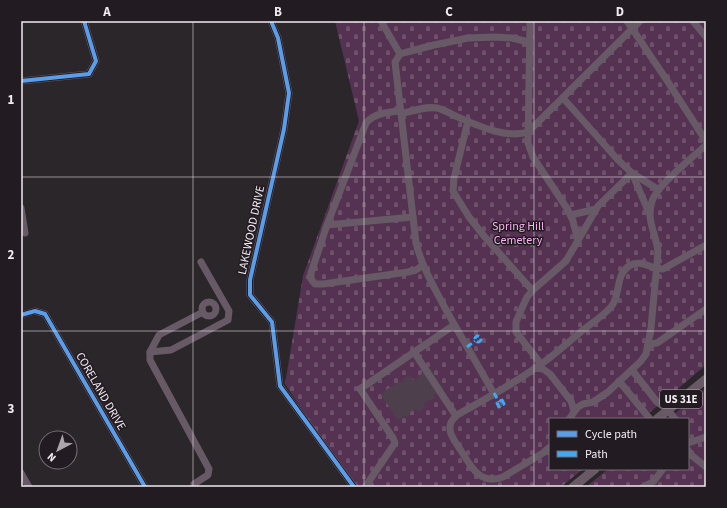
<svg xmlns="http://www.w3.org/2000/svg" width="727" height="508" viewBox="0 0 727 508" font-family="'Source Sans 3',sans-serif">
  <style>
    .cemetery { fill: url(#cemetery-stones) }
    .building { fill: #4e3f4d }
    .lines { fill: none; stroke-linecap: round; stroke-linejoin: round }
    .minor { stroke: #675a66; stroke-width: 7 }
    .major { stroke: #695966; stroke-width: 9 }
    .quiet { stroke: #3fa9f5; stroke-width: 3; stroke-dasharray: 6 3; stroke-linecap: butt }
    .cycleway-casing { stroke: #231b22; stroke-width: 6 }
    .cycleway { stroke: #5a9eea; stroke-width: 4 }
    .grid { fill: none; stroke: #f1ebf0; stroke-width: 1; stroke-opacity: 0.55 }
    .labels { text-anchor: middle; stroke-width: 3; stroke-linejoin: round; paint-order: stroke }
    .shield { fill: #231b22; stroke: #b3adb2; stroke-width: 1 }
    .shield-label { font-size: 11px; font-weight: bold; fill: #f1ebf0 }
    .park-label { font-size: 12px; fill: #fcb0f3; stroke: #231b22 }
    .street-label { font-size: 12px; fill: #f1ebf0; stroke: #231b22 }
    .neatline { fill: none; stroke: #f1ebf0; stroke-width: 1.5 }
    .grid-label { font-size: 13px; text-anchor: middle; font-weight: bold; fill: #f1ebf0 }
  </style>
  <defs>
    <pattern id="cemetery-stones" width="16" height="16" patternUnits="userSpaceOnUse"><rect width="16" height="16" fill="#553252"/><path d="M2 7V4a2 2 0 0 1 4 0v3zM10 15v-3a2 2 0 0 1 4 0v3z" fill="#6e506b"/></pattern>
  </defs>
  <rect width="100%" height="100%" fill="#2b262a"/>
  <!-- cemetery -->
  <g class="cemetery">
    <polygon points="335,21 706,21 706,365 642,419 550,419 550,469 583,469 561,487 353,487 285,384 303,276 359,121"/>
    <polygon points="706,388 706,487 586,487 608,469 688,469 688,419 668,419"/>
  </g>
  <!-- building -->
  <polygon class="building" points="430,368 444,389 433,396 435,398 430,401 429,399 424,404 425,407 419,412 415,409 409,413 410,415 406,417 405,416 398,420 381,395 385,392 384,391 401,381 403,383 404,383 402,380 409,375 413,380"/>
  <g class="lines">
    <!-- minor -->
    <g class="minor">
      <polyline points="271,21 278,38 289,93 284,129 250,280 250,295 272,322 280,386 354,487"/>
      <polyline points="381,21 400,54"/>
      <polyline points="530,21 528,143 533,157 568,210 573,221 578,241"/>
      <polyline points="627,21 666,79 706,141"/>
      <polyline points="693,21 706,37"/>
      <polyline points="21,81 89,74 96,61 84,21"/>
      <polyline points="563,98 618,160 632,173 659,190"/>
      <path d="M 401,111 C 389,112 374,113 366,123 L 326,228 L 311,273 L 311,279 L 315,284 L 323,284 L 408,272 L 416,270 L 423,265"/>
      <path d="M 401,114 C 412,111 426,106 437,108 C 445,110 453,115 460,118 C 479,126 507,139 528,132 L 640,21"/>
      <polyline points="468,121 454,178 453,191 469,217 484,236 532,290"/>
      <polyline points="21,208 25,233"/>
      <polyline points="571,215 596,209"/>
      <polyline points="327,225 413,217"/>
      <circle cx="209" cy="309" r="7"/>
      <polyline points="21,315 35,311 45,314 145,487"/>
      <polyline points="649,344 657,343 660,341 706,309"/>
      <polyline points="150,352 159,335 203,312"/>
      <polyline points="414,352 456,416"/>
      <polyline points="541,364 516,332 516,322 522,308 527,297 534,289 566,261 598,206 632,173 649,213"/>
      <polyline points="535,368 543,369 550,374 571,401 574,411"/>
      <polyline points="632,370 657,402 668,410 675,419"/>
      <polyline points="619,381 650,419"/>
      <path d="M 494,394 C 478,365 461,337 445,308 C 434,287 422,267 416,243 L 395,62 L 400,54 L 407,52 L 434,45 L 468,38 L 495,37 L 512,38 L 529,42"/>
      <path d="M 569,419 L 578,407 L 583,404 L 593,402 L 608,392 L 641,361 L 646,354 L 651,328 L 658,252 C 657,240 651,228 650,216 C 650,209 651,201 655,195 C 664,180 692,158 706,145"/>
      <polyline points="688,443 706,437"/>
      <path d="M 550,447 L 543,453 L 503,477 C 479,486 470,465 460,449 C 456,443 450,436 450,429 C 449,423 453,419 457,415 C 487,398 519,381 548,359 C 560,350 571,340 583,330 C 592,323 603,316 611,307 C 621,295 615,275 629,266 C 641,258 651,270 663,269 L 706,245"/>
      <polyline points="688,450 690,454 706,467"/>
      <polyline points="21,473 29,487"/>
      <polyline points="194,484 208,475 209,469 150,360 150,352 171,350 228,320 229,311 201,262"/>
      <polyline points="365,487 395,443 393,438 360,389 454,325"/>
      <polyline points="643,487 654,481 663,469"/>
    </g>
    <!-- major -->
    <g class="major">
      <polyline points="657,419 706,379"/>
      <polyline points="573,487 595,469"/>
    </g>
    <!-- quiet -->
    <g class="quiet">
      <circle cx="478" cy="339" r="3"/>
      <polyline points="467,347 475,341"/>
      <polyline points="494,393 499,402"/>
      <polygon points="502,400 504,404 499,407 497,403"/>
    </g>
    <!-- cycleway casing -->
    <g class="cycleway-casing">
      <g id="cycleway">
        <polyline points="271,21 278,38 289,93 284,129 250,280 250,295 272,322 280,386 354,487"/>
        <polyline points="21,81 89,74 96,61 84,21"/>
        <polyline points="21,315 35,311 45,314 145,487"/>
      </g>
    </g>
    <!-- cycleway -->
    <use href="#cycleway" class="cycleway"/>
  </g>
  <!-- grid -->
  <path class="grid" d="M 193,21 L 193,487M 364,21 L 364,487M 534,21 L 534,487M 21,177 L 706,177M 21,331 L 706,331"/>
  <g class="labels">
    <!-- shield labels -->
    <rect class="shield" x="660" y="390" width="42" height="18" rx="3"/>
    <g class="shield-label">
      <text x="681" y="403">US 31E</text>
    </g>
    <!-- park labels -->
    <g class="park-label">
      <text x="518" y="230">Spring Hill<tspan x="518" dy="14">Cemetery</tspan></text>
    </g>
    <!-- street labels -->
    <g class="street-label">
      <text transform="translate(251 230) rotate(-78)" y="4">LAKEWOOD DRIVE</text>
      <text transform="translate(101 391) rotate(60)" y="4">CORELAND DRIVE</text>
    </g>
  </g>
  <!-- border -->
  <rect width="727" height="508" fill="none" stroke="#231b22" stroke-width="44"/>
  <!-- legend -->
  <rect x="549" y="418" width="140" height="52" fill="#231b22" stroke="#756e74"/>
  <rect x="557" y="431" width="20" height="6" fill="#5a9eea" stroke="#756e74"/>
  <text x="585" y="438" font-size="12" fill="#f1ebf0">Cycle path</text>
  <rect x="557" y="451" width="20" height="6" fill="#3fa9f5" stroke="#756e74"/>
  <text x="585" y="458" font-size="12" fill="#f1ebf0">Path</text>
  <!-- north arrow -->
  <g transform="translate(58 450) rotate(221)"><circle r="19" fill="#231b22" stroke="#756e74"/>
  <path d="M0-3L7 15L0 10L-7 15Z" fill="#aca6ab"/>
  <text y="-6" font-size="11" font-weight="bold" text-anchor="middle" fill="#f1ebf0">N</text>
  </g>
  <rect x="22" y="22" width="683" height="464" class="neatline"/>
  <g class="grid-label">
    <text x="107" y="16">A</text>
    <text x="278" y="16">B</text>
    <text x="449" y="16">C</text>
    <text x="620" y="16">D</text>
    <text x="11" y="104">1</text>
    <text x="11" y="259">2</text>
    <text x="11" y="413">3</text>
  </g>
</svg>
